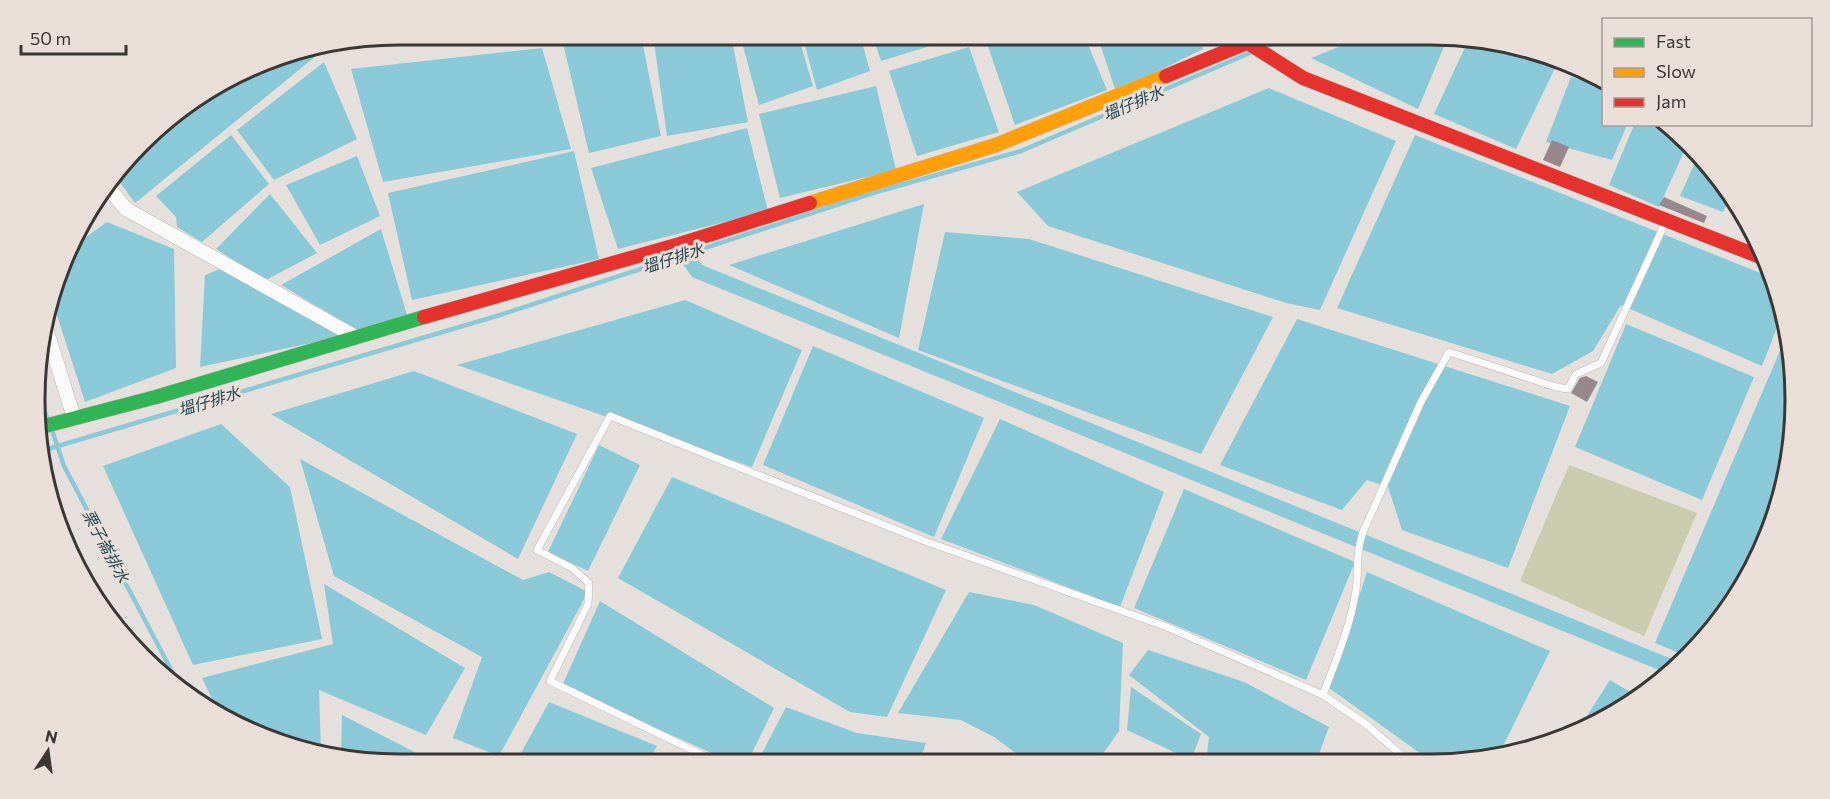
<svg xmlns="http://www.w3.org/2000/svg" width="1830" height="799" viewBox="0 0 1830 799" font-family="Commissioner,'Noto Sans TC',sans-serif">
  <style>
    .green { fill: #caccad }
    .water { fill: #8ac9d8 }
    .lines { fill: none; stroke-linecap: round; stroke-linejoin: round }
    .stream { stroke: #8ac9d8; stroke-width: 4.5 }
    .canal { stroke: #8ac9d8; stroke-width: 15 }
    .building { fill: #96888c }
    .lane-casing { stroke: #bcb7b4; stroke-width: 8 }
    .street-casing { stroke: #bcb7b4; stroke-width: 15 }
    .fast-casing { stroke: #bcb7b4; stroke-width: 15 }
    .slow-casing { stroke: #bcb7b4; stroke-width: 15 }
    .jam-casing { stroke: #bcb7b4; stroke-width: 15 }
    .lane { stroke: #fbfafa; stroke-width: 7 }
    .street { stroke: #fbfafa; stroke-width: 14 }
    .fast { stroke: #30b455; stroke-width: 14 }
    .slow { stroke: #ff9f0a; stroke-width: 14 }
    .jam { stroke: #e5322d; stroke-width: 14 }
    .labels { text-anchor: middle; stroke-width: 6; stroke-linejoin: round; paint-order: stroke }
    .water-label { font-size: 16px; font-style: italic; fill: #1d4651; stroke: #eadfd8 }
    .rim { fill: none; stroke: #3b3734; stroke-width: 3 }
  </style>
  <rect width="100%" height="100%" fill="#e6e0dc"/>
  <!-- green -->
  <polygon class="green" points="1569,465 1697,513 1644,636 1520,581"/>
  <!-- water -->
  <g class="water">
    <polygon points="400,35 503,35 503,37 465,41 383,37"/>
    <polygon points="561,35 641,35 661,136 589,153"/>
    <polygon points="653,35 731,35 748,122 667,136"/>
    <polygon points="740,35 798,35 813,86 759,105"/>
    <polygon points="802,35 860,35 870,71 817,90"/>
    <polygon points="872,35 963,35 963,36 881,61"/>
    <polygon points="984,35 1084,35 1107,90 1015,125"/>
    <polygon points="1097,35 1198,35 1203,49 1116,92"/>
    <polygon points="1368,35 1431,35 1448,37 1418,109 1311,58"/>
    <polygon points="1468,41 1548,54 1559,60 1516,149 1434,114"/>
    <polygon points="969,47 999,132 917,156 889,71"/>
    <polygon points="319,48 321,52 135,203 116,177 159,125 282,54"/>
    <polygon points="542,48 571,149 383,182 351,69"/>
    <polygon points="324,62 357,139 274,180 237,130"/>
    <polygon points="1571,77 1603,86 1604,124 1627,125 1612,160 1546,142"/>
    <polygon points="876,86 896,170 780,198 759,114"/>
    <polygon points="1269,88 1396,141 1320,310 1286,303 1048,226 1017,192"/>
    <polygon points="1634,125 1670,125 1687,145 1659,207 1609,185"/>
    <polygon points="747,128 768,211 618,249 591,168"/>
    <polygon points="231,135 269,184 202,242 177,227 176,217 156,196"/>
    <polygon points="1415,135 1768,276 1780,320 1762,366 1621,305 1593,351 1552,374 1337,308"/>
    <polygon points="574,151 599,259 412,300 388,193"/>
    <polygon points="357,156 380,216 320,245 286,185"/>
    <polygon points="1697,158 1729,200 1723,212 1680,196"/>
    <polygon points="270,194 317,253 266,280 216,249"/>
    <polygon points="924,204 899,338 729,265"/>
    <polygon points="107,222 174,249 176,368 85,402 52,300 72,247"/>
    <polygon points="381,229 407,315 357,330 281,285"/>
    <polygon points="945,232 1029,239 1273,317 1201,454 918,350"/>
    <polygon points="220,269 340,334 339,337 200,367 205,275"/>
    <polygon points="685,300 802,350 752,467 457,365"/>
    <polygon points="1297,319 1570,406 1508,568 1402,530 1388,487 1367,480 1342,510 1220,465"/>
    <polygon points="1626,324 1754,377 1702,500 1575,447"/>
    <polygon points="1785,339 1795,376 1776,517 1720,621 1686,656 1655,643"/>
    <polygon points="813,346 984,418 934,537 763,465"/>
    <polygon points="414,371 577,434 518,559 271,414"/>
    <polygon points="1000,419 1164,492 1120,607 941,539"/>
    <polygon points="221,424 290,487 322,639 193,665 103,466"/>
    <polygon points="599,445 640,465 588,571 548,552"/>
    <polygon points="300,459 523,580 549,572 588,592 499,756 453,738 482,657 334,576"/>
    <polygon points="672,477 946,590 887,717 850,712 618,578"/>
    <polygon points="1184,489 1355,562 1306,680 1134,608"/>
    <polygon points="62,525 100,602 83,582"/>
    <polygon points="1367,572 1550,651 1498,756 1478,761 1431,761 1329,688"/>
    <polygon points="324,584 465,668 426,735 319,690 321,752 282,745 216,707 202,678 333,644"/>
    <polygon points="969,592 1034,605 1123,643 1119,731 1097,762 1029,763 994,737 961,720 898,713"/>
    <polygon points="600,601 774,708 747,763 736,764 562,686"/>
    <polygon points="1148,650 1244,682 1329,727 1316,762 1206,761 1209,737 1129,675"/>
    <polygon points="1610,680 1639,697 1576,733"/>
    <polygon points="1131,687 1201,734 1191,760 1127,730"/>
    <polygon points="549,702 657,746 647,764 515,764"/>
    <polygon points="786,707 857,733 926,743 919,763 757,763"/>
    <polygon points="342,715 438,764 400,764 341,755"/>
  </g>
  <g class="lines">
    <!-- stream -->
    <g class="stream">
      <polyline points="1263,48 1294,35"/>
      <polyline points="41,402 48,420"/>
      <polyline points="51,427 64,466 179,685"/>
      <polyline points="41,451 500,315 873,193 1021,151 1252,52"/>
    </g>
    <!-- canal -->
    <polyline class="canal" points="685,254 697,271 1674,668"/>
  </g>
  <!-- building -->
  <g class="building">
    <polygon points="1552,140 1569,147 1560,167 1543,160"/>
    <polygon points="1664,197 1707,216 1704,223 1659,205"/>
    <polygon points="1586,376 1598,382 1587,402 1571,393 1580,378"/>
  </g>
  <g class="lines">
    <!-- lane casing -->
    <g class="lane-casing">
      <g id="lane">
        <path d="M 1323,695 C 1335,662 1349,630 1355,596 C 1360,572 1354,558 1363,532 L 1421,402 L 1449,352 L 1556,387 L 1568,389 L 1576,374 L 1601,363 L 1666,221"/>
        <polyline points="721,764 550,681 588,604 589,583 572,568 537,550 610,416 922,540 1167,627 1323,695 1367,725 1409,762"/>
      </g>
    </g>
    <!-- street casing -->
    <g class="street-casing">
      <g id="street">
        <polyline points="108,187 126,209 356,337"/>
        <polyline points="44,322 74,418"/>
      </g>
    </g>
    <!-- fast casing -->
    <g class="fast-casing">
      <polyline id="fast" points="41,427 156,397 424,317"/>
    </g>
    <!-- slow casing -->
    <g class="slow-casing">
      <polyline id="slow" points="810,203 996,145 1166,76"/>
    </g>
    <!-- jam casing -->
    <g class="jam-casing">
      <g id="jam">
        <polyline points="1248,43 1303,78 1763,258"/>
        <polyline points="1166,76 1266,35"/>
        <polyline points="424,317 680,244 810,203"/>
      </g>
    </g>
    <!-- lane -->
    <use href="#lane" class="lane"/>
    <!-- street -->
    <use href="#street" class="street"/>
    <!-- fast -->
    <use href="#fast" class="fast"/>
    <!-- slow -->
    <use href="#slow" class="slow"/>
    <!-- jam -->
    <use href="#jam" class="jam"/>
  </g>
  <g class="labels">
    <!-- water labels -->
    <g class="water-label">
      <text transform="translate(1133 103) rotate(-23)" y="6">塭仔排水</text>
      <text transform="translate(673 258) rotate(-18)" y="6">塭仔排水</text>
      <text transform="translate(209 401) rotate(-17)" y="6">塭仔排水</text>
      <text transform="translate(106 546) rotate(62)" y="6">栗子崙排水</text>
    </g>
  </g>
  <!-- crop -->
  <path d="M0 0H1830V799H0ZM399 45H1431A354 354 0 0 1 1785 399V400A354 354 0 0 1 1431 754H399A354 354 0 0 1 45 400V399A354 354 0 0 1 399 45Z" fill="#eadfd8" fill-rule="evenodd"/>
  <path class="rim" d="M399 45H1431A354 354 0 0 1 1785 399V400A354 354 0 0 1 1431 754H399A354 354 0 0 1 45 400V399A354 354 0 0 1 399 45Z"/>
  <!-- legend -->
  <rect x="1602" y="18" width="210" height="108" fill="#eadfd8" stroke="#a49c96" stroke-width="1.5"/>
  <rect x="1614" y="38" width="30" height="9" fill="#30b455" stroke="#a49c96" stroke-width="1.5"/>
  <text x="1656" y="48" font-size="18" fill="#3b3734">Fast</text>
  <rect x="1614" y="68" width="30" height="9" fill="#ff9f0a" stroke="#a49c96" stroke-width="1.5"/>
  <text x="1656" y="78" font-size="18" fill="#3b3734">Slow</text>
  <rect x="1614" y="98" width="30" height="9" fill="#e5322d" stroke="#a49c96" stroke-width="1.5"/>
  <text x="1656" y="108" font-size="18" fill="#3b3734">Jam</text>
  <!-- north arrow -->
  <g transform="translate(48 751) rotate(13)" stroke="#eadfd8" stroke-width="4.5" paint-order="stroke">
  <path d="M0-4.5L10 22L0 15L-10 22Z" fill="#3b3734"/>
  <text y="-9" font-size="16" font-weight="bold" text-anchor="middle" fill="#3b3734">N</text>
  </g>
  <!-- scale -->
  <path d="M21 45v9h105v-9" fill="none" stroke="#3b3734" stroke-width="3"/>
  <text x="30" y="45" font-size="18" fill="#3b3734" stroke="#eadfd8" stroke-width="4.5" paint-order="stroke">50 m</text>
</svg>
